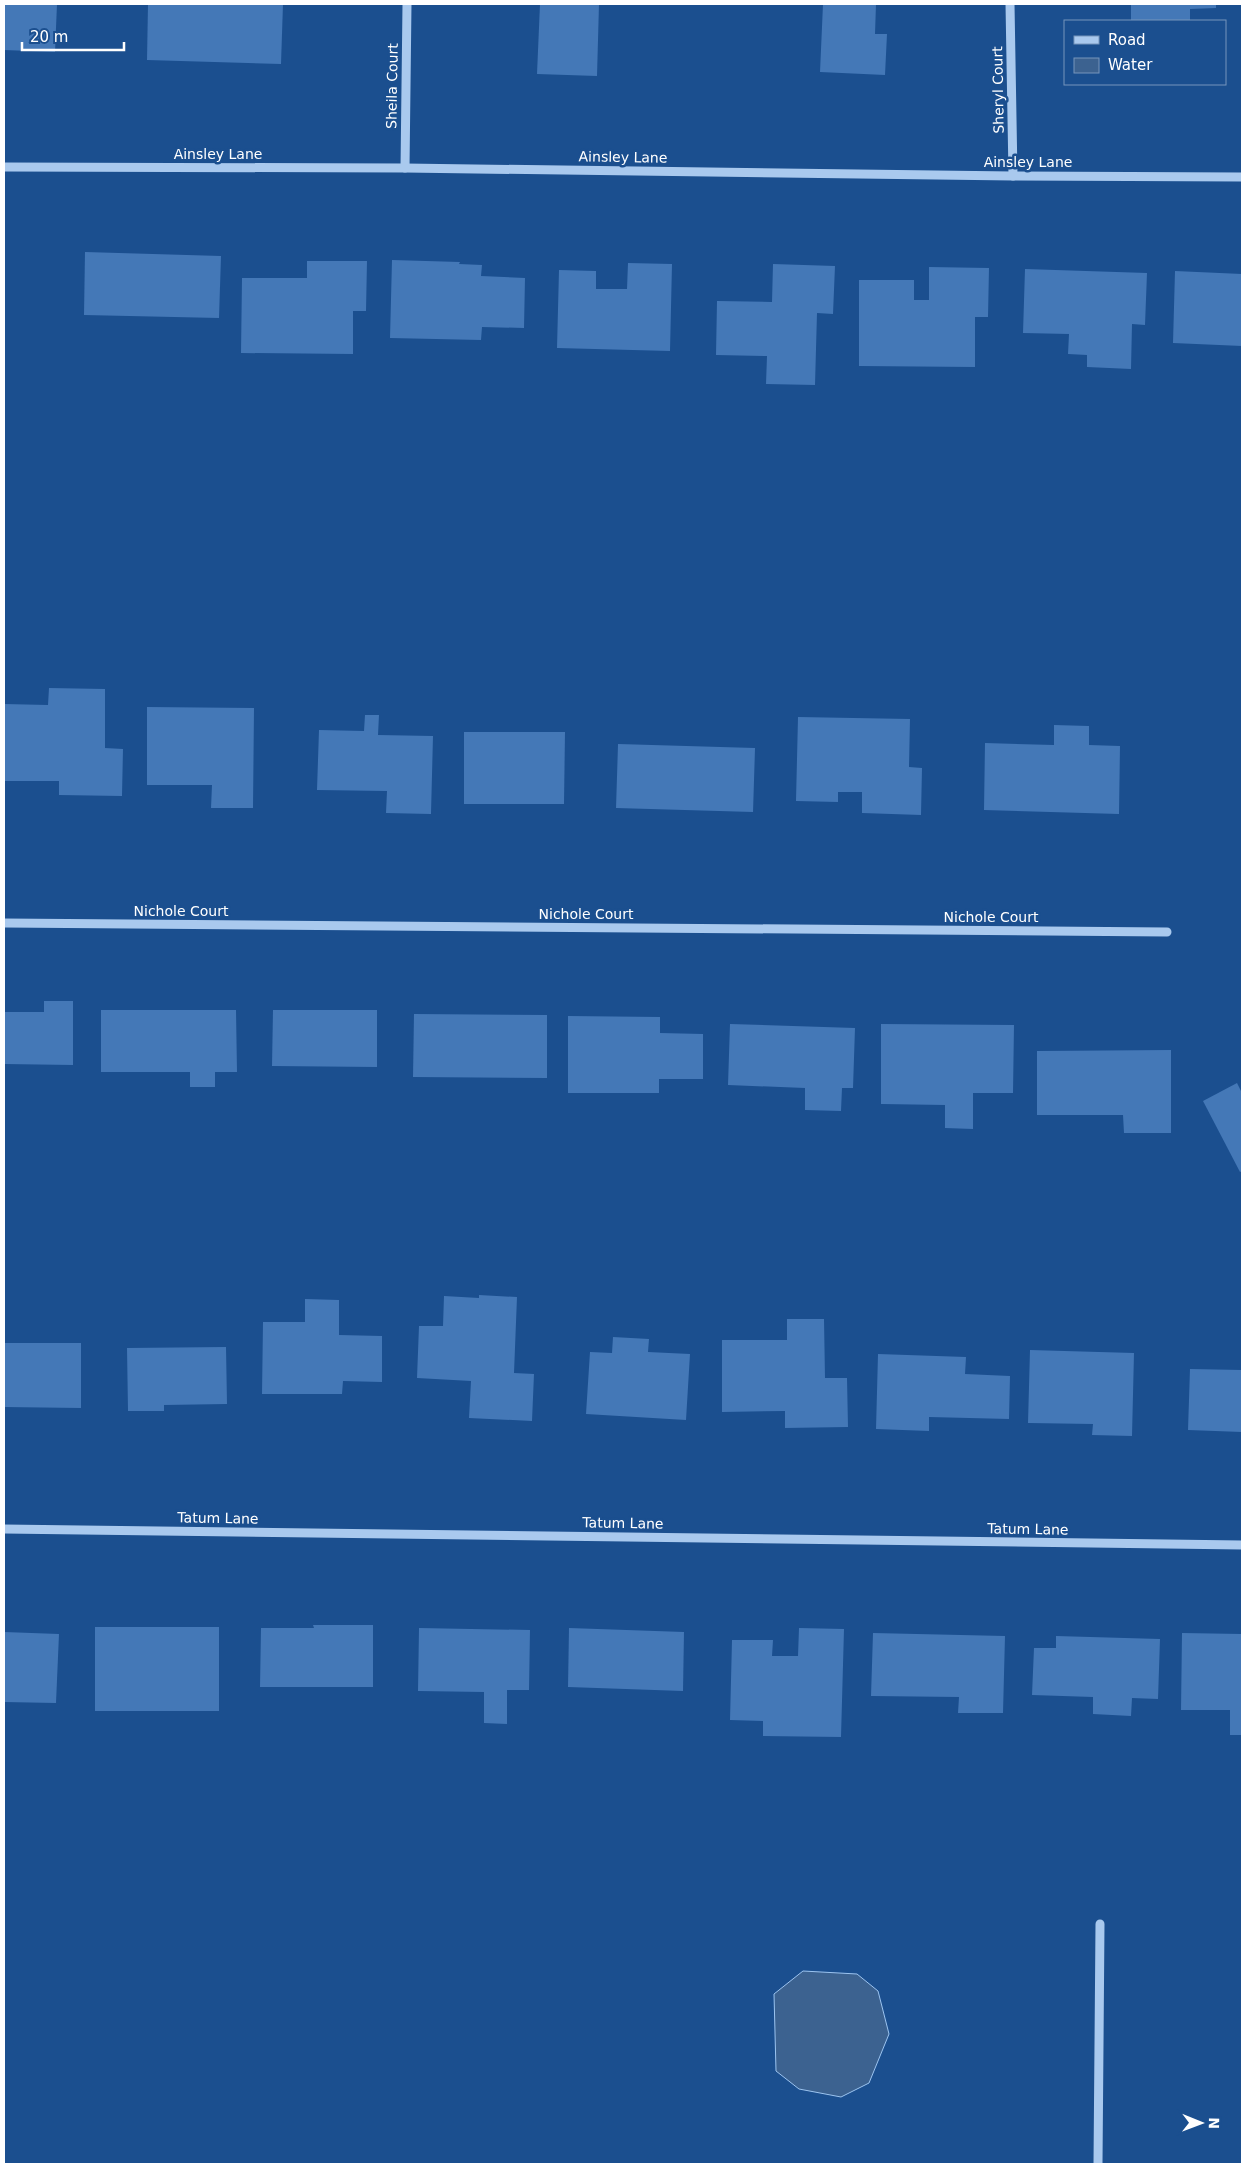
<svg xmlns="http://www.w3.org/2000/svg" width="1246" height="2168" viewBox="0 0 1246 2168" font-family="'DejaVu Sans',sans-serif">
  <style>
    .water { fill: #3c6290; stroke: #9cc4f0 }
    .building { fill: #4478b7 }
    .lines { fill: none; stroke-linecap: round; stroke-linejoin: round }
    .minor { stroke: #a9c9ee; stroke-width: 9 }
    .labels { text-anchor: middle; stroke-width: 5; stroke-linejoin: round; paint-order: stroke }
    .street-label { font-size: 14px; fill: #fff; stroke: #1b4f8f }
  </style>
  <rect width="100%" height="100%" fill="#1b4f8f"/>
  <!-- water -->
  <polygon class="water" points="803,1971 857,1974 878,1991 889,2034 869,2083 841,2097 799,2089 776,2071 774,1994"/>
  <!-- building -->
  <g class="building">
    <polygon points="4,4 57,4 55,52 4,50"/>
    <polygon points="148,4 283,4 281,64 147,60"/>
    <polygon points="540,4 599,4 597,76 537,74"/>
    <polygon points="823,4 876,4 875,34 887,34 885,75 820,72"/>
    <polygon points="1131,4 1216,4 1216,8 1190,9 1190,21 1131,21"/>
    <polygon points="85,252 221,256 219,318 84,315"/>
    <polygon points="392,260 460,262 459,264 482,265 481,276 525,278 524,328 482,327 481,340 390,338"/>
    <polygon points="307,261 367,261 366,311 353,311 353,354 241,353 242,278 307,278"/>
    <polygon points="628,263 672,264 670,351 557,348 559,270 596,271 596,289 627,289"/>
    <polygon points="773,264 835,266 833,314 817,313 815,385 766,384 767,356 716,355 717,301 772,302"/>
    <polygon points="929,267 989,268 988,317 975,317 975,367 859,366 859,280 914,280 914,300 929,300"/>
    <polygon points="1025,269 1147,273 1145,325 1132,324 1131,369 1087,367 1087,355 1068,354 1069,334 1023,333"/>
    <polygon points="1175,271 1242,274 1242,346 1173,343"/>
    <polygon points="49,688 105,689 105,748 123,749 122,796 59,795 59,781 4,781 4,704 48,705"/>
    <polygon points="147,707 254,708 253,808 211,808 212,785 147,785"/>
    <polygon points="365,715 379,715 378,735 433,736 431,814 386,813 387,791 317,790 319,730 364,731"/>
    <polygon points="798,717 910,719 909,767 922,768 921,815 862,813 862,792 838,792 838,802 796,801"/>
    <polygon points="1054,725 1089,726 1089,745 1120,746 1119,814 984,810 985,743 1054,745"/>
    <polygon points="464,732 565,732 564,804 464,804"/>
    <polygon points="618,744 755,748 753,812 616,808"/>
    <polygon points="44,1001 73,1001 73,1065 4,1064 4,1012 44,1012"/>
    <polygon points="101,1010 236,1010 237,1072 215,1072 215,1087 190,1087 190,1072 101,1072"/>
    <polygon points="273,1010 377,1010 377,1067 272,1066"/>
    <polygon points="414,1014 547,1015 547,1078 413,1077"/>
    <polygon points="568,1016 660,1017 660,1033 703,1034 703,1079 659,1079 659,1093 568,1093"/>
    <polygon points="730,1024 855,1028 853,1088 842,1088 841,1111 805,1110 805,1088 728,1085"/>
    <polygon points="881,1024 1014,1025 1013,1093 973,1093 973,1129 945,1128 945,1105 881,1104"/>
    <polygon points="1171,1050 1171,1133 1124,1133 1123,1115 1037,1115 1037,1051"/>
    <polygon points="1237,1083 1242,1093 1242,1171 1240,1172 1203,1101"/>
    <polygon points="479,1295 517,1297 514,1373 534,1374 532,1421 469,1418 471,1381 417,1378 419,1326 443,1326 444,1296 479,1298"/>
    <polygon points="305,1299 339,1300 339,1335 382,1336 382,1382 343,1381 342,1394 262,1394 263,1322 305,1322"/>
    <polygon points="787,1319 824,1319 825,1378 847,1378 848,1427 785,1428 785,1411 722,1412 722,1340 787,1340"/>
    <polygon points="613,1337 649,1339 648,1352 690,1354 686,1420 586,1414 590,1352 612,1353"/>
    <polygon points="4,1343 81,1343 81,1408 4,1407"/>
    <polygon points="226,1347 227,1404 164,1405 164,1411 128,1411 127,1348"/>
    <polygon points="1030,1350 1134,1353 1132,1436 1092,1435 1093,1424 1028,1423"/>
    <polygon points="878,1354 966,1357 965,1374 1010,1376 1009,1419 929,1417 929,1431 876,1429"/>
    <polygon points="1190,1369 1242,1370 1242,1432 1188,1430"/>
    <polygon points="313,1625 373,1625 373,1687 260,1687 261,1628 314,1628"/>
    <rect x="95" y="1627" width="124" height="84"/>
    <polygon points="419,1628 530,1630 529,1690 507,1690 507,1724 484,1723 484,1692 418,1691"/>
    <polygon points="569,1628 684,1632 683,1691 568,1687"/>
    <polygon points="799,1628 844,1629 841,1737 763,1736 763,1721 730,1720 732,1640 773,1640 772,1656 798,1656"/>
    <polygon points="4,1632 59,1634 56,1703 4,1702"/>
    <polygon points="873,1633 1005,1636 1003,1713 958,1713 959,1697 871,1696"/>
    <polygon points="1182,1633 1242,1634 1242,1735 1230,1735 1230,1710 1181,1710"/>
    <polygon points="1056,1636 1160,1639 1158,1699 1132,1698 1131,1716 1093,1714 1093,1697 1032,1695 1034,1648 1056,1648"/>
  </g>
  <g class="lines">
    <!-- minor -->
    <g class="minor">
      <polyline points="1010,4 1013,176"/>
      <polyline points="4,167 405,168 1013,176 1242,177"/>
      <polyline points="405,168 407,4"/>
      <polyline points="4,923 1167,932"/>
      <polyline points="4,1529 1242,1545"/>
      <polyline points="1098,2164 1100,1924"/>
    </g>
  </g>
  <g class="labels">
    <!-- street labels -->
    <g class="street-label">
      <text transform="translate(392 86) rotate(-89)" y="5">Sheila Court</text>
      <text transform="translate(998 90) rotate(-91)" y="5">Sheryl Court</text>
      <text x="218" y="159">Ainsley Lane</text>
      <text transform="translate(623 157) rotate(1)" y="5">Ainsley Lane</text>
      <text x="1028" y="167">Ainsley Lane</text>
      <text x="181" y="916">Nichole Court</text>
      <text x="586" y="919">Nichole Court</text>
      <text x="991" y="922">Nichole Court</text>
      <text transform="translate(218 1518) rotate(1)" y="5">Tatum Lane</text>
      <text transform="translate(623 1523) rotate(1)" y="5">Tatum Lane</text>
      <text transform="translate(1028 1529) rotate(1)" y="5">Tatum Lane</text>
    </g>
  </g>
  <!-- border -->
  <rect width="1246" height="2168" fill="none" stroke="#ffffff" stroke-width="10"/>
  <!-- legend -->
  <rect x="1064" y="20" width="162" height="65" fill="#1b4f8f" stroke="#7695bc"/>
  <rect x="1074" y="36" width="25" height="8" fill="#a9c9ee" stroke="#7695bc"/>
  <text x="1108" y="45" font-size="15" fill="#ffffff">Road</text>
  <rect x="1074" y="58" width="25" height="15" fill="#3c6290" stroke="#7695bc"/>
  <text x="1108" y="70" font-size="15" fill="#ffffff">Water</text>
  <!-- north arrow -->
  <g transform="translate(1201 2123) rotate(91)" stroke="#1b4f8f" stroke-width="4" paint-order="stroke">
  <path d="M0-4L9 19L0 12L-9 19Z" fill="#ffffff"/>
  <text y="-8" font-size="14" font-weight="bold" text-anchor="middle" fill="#ffffff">N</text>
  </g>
  <!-- scale -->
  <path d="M22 42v8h102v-8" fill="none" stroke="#ffffff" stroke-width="2.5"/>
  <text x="30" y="42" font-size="15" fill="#ffffff" stroke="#1b4f8f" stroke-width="4" paint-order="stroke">20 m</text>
</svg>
